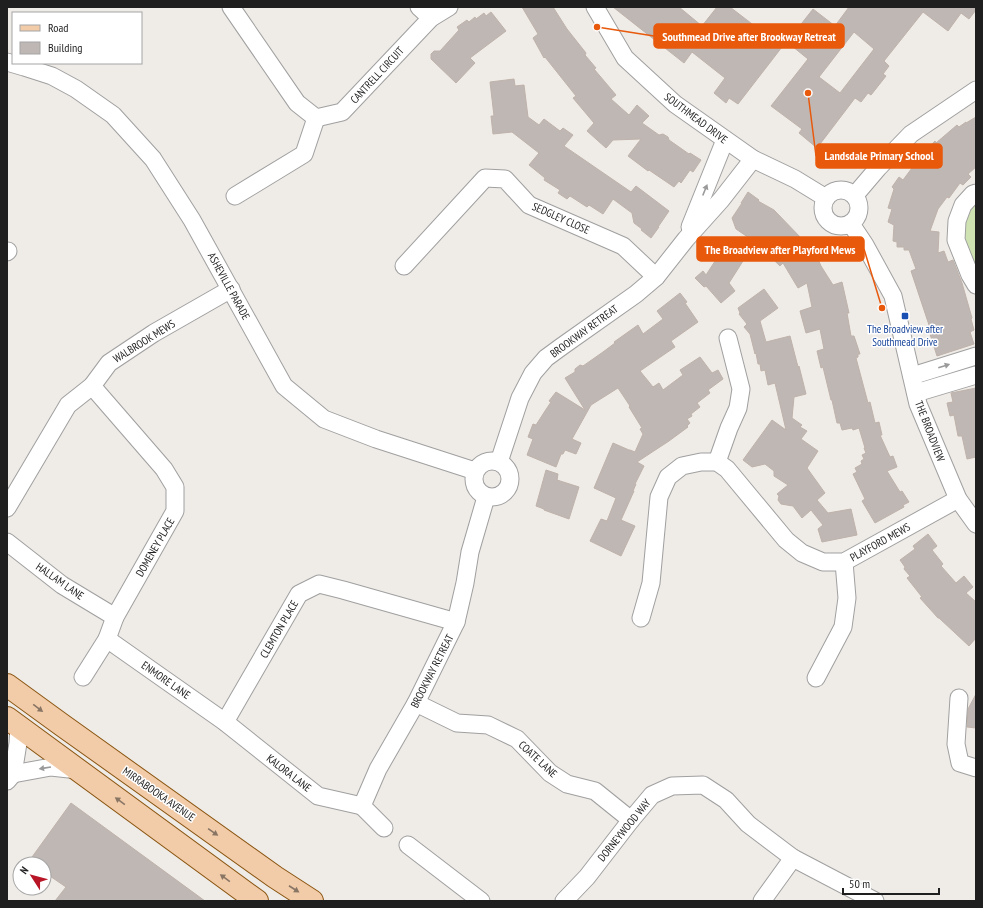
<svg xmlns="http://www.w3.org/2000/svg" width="983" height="908" viewBox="0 0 983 908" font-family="'PT Sans Narrow',sans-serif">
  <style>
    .grass { fill: #cfe3b2 }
    .building { fill: #bfb7b4; stroke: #bfb2aa; fill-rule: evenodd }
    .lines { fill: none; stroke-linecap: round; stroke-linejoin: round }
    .minor-casing { stroke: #a0a0a0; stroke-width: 19 }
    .major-casing { stroke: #8a5611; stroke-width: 24 }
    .minor { stroke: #fff; stroke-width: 17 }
    .major { stroke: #f2cba9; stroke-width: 22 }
    .oneway { fill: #9a9a9a }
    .oneway2 { fill: #887564 }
    .transit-dot { fill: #1a4fb4; stroke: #fff; stroke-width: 1.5 }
    .labels { text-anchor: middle; stroke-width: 3; stroke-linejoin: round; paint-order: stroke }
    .street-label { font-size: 11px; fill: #1f1f1f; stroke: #fff }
    .transit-label { font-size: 11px; fill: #164399; stroke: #fff }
    .leader { fill: none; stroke: #e8590c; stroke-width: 1.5 }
    .callout-dot { fill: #e8590c; stroke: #fff; stroke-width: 1.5 }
    .callout { fill: #e8590c; stroke: #e8590c; stroke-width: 1.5 }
    .callout-label { font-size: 12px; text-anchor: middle; font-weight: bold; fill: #fff }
  </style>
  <rect width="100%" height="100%" fill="#efebe7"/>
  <!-- grass -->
  <polygon class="grass" points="976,197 976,271 965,246 961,225"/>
  <!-- building -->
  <g class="building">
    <polygon points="522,7 553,7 567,29 586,53 585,55 596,68 594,69 616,95 611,99 629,115 637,105 649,116 642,123 659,135 663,134 668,137 669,140 689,154 690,153 701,160 693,172 690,170 681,183 679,181 674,187 649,170 648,171 628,156 641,139 613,140 606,148 587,131 594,123 573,98 576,96 545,57 544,58 533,38 538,34"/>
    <polygon points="613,7 679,7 702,26 717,7 730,7 782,47 738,104 729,98 726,103 714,93 725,78 692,52 684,63"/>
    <path d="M 849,7 L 976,7 L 976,10 L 969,19 L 961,13 L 948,31 L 923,12 L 884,61 L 889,66 L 883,74 L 886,76 L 871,95 L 868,93 L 861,102 L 855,98 L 817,148 L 799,133 L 802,129 L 771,106 L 808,59 L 787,42 L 813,9 L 835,26 ZM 854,32 L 874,49 L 840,93 L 819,77 Z"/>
    <polygon points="491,12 506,31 470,58 475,63 456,83 431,59 431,54 434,51 440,51 459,30 457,27 467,20 469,22 475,17 476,19 484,13 486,16"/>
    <polygon points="514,79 515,86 524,85 528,117 539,125 544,119 560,131 563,128 573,135 564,146 631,192 636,186 669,211 658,227 659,227 651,238 641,230 642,229 634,223 632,213 613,199 603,214 589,205 587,207 570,196 567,199 558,193 560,190 544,180 545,178 529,165 539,153 512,132 493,134 491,116 494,116 490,82"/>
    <polygon points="976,117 976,167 968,174 971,177 963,185 960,183 949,198 947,197 938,209 930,231 939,232 938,253 944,251 948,262 953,260 962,283 972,318 971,319 974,330 970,332 974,344 937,356 930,334 932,334 911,271 916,269 909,250 904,250 904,247 897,247 897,242 893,241 894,225 888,222 892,209 888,208 894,189 892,187 899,177 903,180 921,156 935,141 936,143 957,125 959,127 966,122 966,123"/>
    <polygon points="748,192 759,200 758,201 774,210 802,239 803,258 815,252 821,266 833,285 842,282 849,313 847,313 851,336 854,336 860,354 858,354 858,357 856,358 868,403 870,402 875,423 879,422 882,435 880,435 890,457 893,456 897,467 887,471 900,492 902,491 909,502 903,505 904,507 875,523 862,501 865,499 853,474 857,472 855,468 862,464 861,461 864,459 862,455 866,453 864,448 865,448 859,428 853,430 852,428 842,430 840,423 837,423 832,400 831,400 823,367 821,368 817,351 824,349 820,329 806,333 800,311 812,307 807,283 798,288 783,263 780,266 755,242 736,229 732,218 742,203 741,203"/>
    <polygon points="716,239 726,246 724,248 743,261 729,283 735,291 721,303 706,286 704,287 695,278 703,271 706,275 719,255 709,248"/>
    <polygon points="764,289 778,308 760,321 766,342 790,336 798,367 799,366 806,394 794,397 792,418 802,425 800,427 807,431 801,439 818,451 807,468 825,493 817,500 828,513 851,509 857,535 822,542 818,529 823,525 811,510 802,518 793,506 781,504 778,500 779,496 777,494 788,485 774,476 774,471 765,464 752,467 743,460 772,420 786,430 775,383 768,385 765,370 761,371 760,364 758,364 756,353 755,354 750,334 744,327 747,324 739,314 740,313 738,308"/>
    <polygon points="680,293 687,302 685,303 698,322 671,341 675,347 640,371 653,387 659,383 663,390 683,375 680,370 700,357 712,373 718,370 723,379 708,390 710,393 697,403 700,407 691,414 692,416 687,419 690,423 687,426 688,427 669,441 637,462 644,466 635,484 636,484 633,491 634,491 621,520 635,526 621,556 590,541 601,519 607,521 616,498 594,488 613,443 629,450 630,450 635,452 643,434 640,429 642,428 629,407 630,406 618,388 591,405 572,439 581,443 576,454 565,450 563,454 561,454 556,467 527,455 533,439 528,437 533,424 536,425 545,411 551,402 549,401 556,392 585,410 565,378 575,372 575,369 580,365 583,366 603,352 615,343 614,342 638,325 643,334 663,319 657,311"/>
    <polygon points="976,388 976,457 967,459 962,436 958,436 954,415 950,416 947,403 953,402 951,393"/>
    <polygon points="546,470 558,474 557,480 579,487 569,519 544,510 544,509 536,506"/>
    <polygon points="928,534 937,546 932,550 943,564 941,566 956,583 964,576 973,587 966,593 976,602 976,638 969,646 939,618 938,618 920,598 922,597 907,578 910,576 904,569 905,567 900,560 915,549 913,546"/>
    <polygon points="976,694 976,728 967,727 968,709"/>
    <polygon points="71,803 205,901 55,901 66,887 44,872 44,864 27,864"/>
  </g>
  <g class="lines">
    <!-- minor casing -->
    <g class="minor-casing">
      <g id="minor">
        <polyline points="231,7 297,103 316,118 342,112 431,18 449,7"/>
        <polyline points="419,7 431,18"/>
        <polyline points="595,7 625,58 675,104 753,159 795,179 826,198"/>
        <polyline points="7,62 24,67 52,76 76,89 113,115 153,159 192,220 284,386 324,419 376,439 475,471"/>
        <circle cx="841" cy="208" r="18"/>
        <polyline points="976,193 973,194 963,205 957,221 956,240 970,275 976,285"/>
        <polyline points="855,195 878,168 911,134 976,90"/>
        <polyline points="235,196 304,154 316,118"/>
        <polyline points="851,224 865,245 893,296 918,404 958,499 976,524"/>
        <polyline points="690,227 725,140"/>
        <polyline points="7,252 8,251"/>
        <polyline points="404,266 485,178 505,179 529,205 623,246 656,277"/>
        <polyline points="912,376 976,356"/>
        <polyline points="916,393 976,375"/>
        <circle cx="492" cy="479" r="18"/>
        <polyline points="499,462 520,398 533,373 546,358 561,347 636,294 656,277 686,239 721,200 753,159"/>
        <polyline points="717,462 729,428 738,408 741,389 728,338"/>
        <polyline points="7,508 68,405 92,386 109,363 154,333 231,289"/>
        <polyline points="7,542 62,585 115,617"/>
        <polyline points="641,618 651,583 659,497 668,477 682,466 701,462 717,462 727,469 786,540 802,553 823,562 844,562 958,499"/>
        <polyline points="107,639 225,722 318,796 362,806"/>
        <polyline points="83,677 107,639 115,617 175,511 175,487 164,469 92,386"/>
        <polyline points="816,678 843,627 847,598 844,562"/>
        <polyline points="959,698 956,744 960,763 976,768"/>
        <polyline points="416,703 457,723 488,725 517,739 550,773 567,784 595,791 631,820"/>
        <polyline points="225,722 299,594 319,584 343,590 456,622"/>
        <polyline points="13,774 51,767 78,770"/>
        <polyline points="7,781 13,774 18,743 19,727"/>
        <polyline points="384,828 362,806 378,769 416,703 456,622 465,583 470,552 486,497"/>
        <polyline points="408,845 481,901"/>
        <polyline points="564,901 587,877 631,820 652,795 672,786 703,785 726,800 748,824 793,858 875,901"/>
        <polyline points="762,901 793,858"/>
      </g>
    </g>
    <!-- major casing -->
    <g class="major-casing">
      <g id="major">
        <polyline points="7,685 62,725 275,877 312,901"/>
        <polyline points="7,718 257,901"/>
      </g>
    </g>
    <!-- minor -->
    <use href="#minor" class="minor"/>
    <!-- major -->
    <use href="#major" class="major"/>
  </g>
  <!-- one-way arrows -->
  <defs><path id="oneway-solid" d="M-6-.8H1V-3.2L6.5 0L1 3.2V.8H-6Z"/></defs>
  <g class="oneway">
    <use href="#oneway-solid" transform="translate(705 190) rotate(-68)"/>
    <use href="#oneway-solid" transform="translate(944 366) rotate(-17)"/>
    <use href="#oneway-solid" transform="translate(45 768) rotate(171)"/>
  </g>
  <g class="oneway2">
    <use href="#oneway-solid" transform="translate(38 708) rotate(37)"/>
    <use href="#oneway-solid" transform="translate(120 801) rotate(-144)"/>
    <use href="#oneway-solid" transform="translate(213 832) rotate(35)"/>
    <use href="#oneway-solid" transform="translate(225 878) rotate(-144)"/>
    <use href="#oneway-solid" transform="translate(294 889) rotate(33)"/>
  </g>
  <!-- markers -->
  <rect class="transit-dot" x="901" y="312" width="8" height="8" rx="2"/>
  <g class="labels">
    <!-- street labels -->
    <g class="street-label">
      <text transform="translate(377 75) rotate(-47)" y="4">CANTRELL CIRCUIT</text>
      <text transform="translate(696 118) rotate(37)" y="4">SOUTHMEAD DRIVE</text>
      <text transform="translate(561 218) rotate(24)" y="4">SEDGLEY CLOSE</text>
      <text transform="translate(229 286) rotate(61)" y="4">ASHEVILLE PARADE</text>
      <text transform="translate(584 331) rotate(-36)" y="4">BROOKWAY RETREAT</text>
      <text transform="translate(144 341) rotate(-32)" y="4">WALBROOK MEWS</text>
      <text transform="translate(930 431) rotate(69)" y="4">THE BROADVIEW</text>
      <text transform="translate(880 542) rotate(-29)" y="4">PLAYFORD MEWS</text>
      <text transform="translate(155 547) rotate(-60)" y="4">DOMENEY PLACE</text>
      <text transform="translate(60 581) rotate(35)" y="4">HALLAM LANE</text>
      <text transform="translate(279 629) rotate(-60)" y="4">CLEMTON PLACE</text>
      <text transform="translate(432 671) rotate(-63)" y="4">BROOKWAY RETREAT</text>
      <text transform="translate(166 680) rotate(35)" y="4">ENMORE LANE</text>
      <text transform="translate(538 759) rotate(43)" y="4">COATE LANE</text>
      <text transform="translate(289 773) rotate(38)" y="4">KALORA LANE</text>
      <text transform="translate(159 794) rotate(35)" y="4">MIRRABOOKA AVENUE</text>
      <text transform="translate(624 830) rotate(-51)" y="4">DORNEYWOOD WAY</text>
    </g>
    <!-- transit labels -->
    <g class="transit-label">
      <text x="905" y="333">The Broadview after<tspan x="905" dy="13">Southmead Drive</tspan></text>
    </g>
  </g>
  <!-- callouts -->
  <path class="leader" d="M597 27L654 36M808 93L816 156M882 308L864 249"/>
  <g class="callout-dot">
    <circle cx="597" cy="27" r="4"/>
    <circle cx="808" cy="93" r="4"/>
    <circle cx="882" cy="308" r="4"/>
  </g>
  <g class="callout">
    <rect x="654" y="24" width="190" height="24" rx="4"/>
    <rect x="816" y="144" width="126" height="24" rx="4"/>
    <rect x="697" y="237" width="167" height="24" rx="4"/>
  </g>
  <g class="callout-label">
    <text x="749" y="41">Southmead Drive after Brookway Retreat</text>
    <text x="879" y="160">Landsdale Primary School</text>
    <text x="780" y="254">The Broadview after Playford Mews</text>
  </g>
  <!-- border -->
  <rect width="983" height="908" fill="none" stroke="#1f1f1f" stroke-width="16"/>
  <!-- legend -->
  <rect x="12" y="12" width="130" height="52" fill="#ffffff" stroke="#a5a5a5"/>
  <rect x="20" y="25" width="20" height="6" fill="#f2cba9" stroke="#a5a5a5"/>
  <text x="48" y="32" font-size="12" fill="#1f1f1f">Road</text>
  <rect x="20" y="42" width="20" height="12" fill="#bfb7b4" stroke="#a5a5a5"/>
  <text x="48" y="52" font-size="12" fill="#1f1f1f">Building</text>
  <!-- north arrow -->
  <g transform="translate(32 876) rotate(306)"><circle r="19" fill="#ffffff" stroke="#a5a5a5"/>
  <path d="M0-3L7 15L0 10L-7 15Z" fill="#b81626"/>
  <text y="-6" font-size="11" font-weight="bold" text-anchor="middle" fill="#1f1f1f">N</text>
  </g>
  <!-- scale -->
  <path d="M843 888v6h96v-6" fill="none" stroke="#1f1f1f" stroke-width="2"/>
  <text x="849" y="888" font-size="12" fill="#1f1f1f" stroke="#ffffff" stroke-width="3" paint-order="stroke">50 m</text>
</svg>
